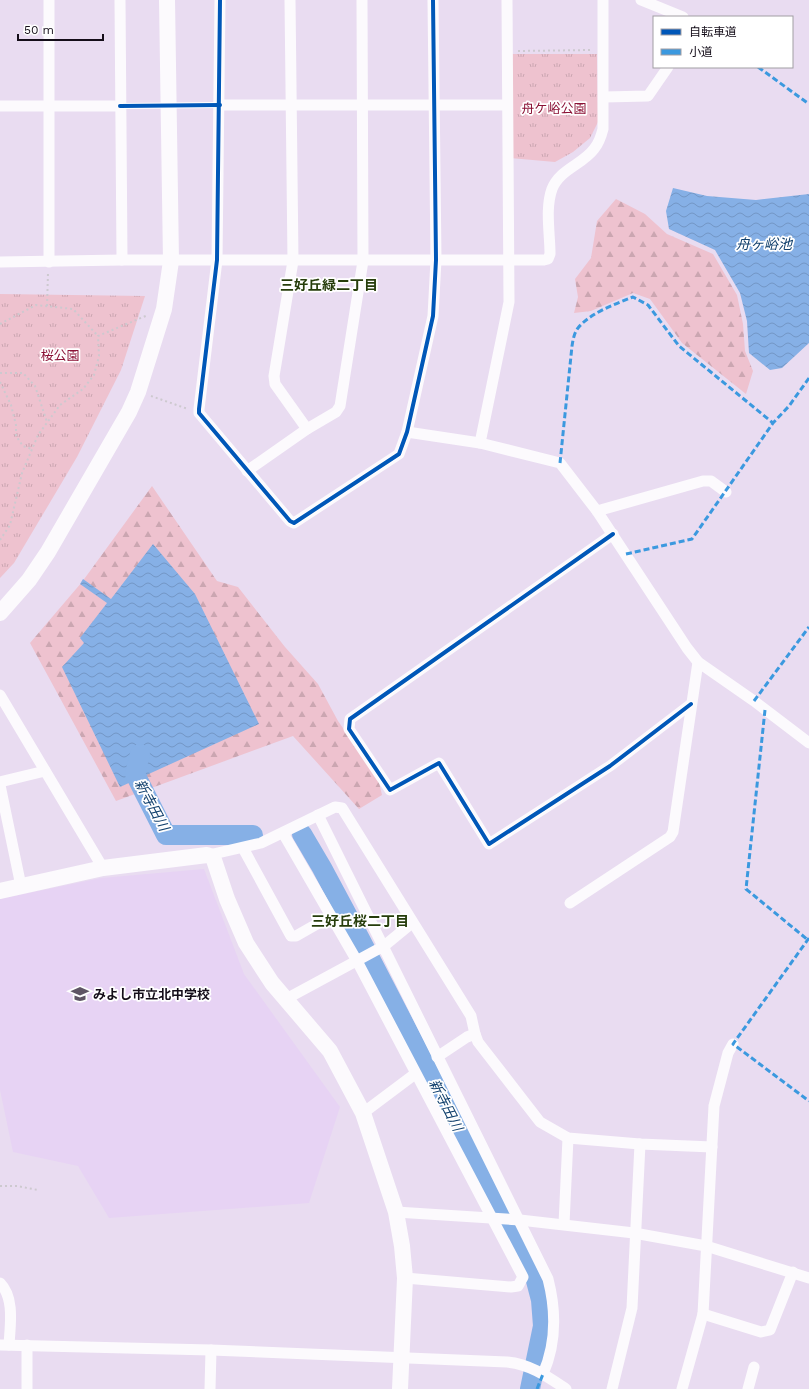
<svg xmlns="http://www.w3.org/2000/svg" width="809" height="1389" viewBox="0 0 809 1389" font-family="'Work Sans','Noto Sans JP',sans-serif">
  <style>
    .built { fill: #e7d3f4 }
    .forest { fill: url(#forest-firs) }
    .park { fill: url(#park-tufts) }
    .water { fill: url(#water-waves) }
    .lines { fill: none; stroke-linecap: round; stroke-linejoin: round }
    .river { stroke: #86b0e6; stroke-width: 20 }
    .path { stroke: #cdc9cf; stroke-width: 2; stroke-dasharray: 2 3; stroke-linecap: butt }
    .street { stroke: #fcfafd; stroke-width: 11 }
    .secondary { stroke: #fcfafd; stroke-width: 16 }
    .quiet { stroke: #3b99df; stroke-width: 3; stroke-dasharray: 6 3; stroke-linecap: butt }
    .cycleway-casing { stroke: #fff; stroke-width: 6 }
    .cycleway { stroke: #0057b8; stroke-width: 4 }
    .labels { text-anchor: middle; stroke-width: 3.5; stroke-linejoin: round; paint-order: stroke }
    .park-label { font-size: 13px; fill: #8a1135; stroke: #fff }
    .poi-label { font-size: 13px; font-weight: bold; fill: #140d19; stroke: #fff; text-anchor: start }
    .water-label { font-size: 14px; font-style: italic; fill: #103f6c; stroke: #fff }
    .neighbourhood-label { font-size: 14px; font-weight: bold; fill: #263d0b; stroke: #fff }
  </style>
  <defs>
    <pattern id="forest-firs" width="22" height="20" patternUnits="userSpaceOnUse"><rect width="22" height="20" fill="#eec2cf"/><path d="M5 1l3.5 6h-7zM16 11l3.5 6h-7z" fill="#cba6b1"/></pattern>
    <pattern id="park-tufts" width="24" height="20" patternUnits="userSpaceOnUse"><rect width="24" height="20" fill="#eec2cf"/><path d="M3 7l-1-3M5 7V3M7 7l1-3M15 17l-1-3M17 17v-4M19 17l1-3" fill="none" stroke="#cba6b1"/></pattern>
    <pattern id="water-waves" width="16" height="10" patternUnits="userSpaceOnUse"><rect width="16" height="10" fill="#86b0e6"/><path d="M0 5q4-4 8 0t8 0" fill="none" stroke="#7396c5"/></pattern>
  </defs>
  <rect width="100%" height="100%" fill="#e9dcf1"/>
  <!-- built -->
  <polygon class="built" points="204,869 244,974 340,1107 309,1203 109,1218 78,1166 13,1152 0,1090 0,899 101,878"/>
  <!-- forest -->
  <g class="forest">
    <polygon points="616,199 645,214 667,234 713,254 737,295 743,324 745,351 753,371 746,394 682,343 650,299 633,293 591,311 574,313 578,297 575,279 591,258 597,221"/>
    <polygon points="152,486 217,581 238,587 285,647 318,684 338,721 378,778 382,795 359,809 293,736 116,801 30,643 82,582"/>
  </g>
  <!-- park -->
  <g class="park">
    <polygon points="509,54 597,54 598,122 590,138 573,152 555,162 510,158"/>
    <polygon points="0,294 145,296 121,370 77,457 14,563 0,578"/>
  </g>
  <!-- water -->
  <g class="water">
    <polygon points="673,188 707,196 756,200 809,194 809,343 782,368 770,370 749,353 747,321 740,293 715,250 669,229 666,211"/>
    <polygon points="153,544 195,594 259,724 120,787 62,667 84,643 80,638 107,603 80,584 83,579 111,599"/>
  </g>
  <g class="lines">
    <!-- river -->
    <g class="river">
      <polyline points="140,754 135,774 166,835 253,835"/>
      <polyline points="302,834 322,868 360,939 535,1277 541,1300 543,1326 530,1389"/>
    </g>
    <!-- path -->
    <g class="path">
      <polyline points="518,51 592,50"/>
      <polyline points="181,105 209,105"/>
      <polyline points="131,106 155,105"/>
      <polyline points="47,306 48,273"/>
      <polyline points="0,324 36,305 73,309 98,336"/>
      <polyline points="0,373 23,373 35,386 47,422"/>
      <polyline points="0,382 11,405 16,425 16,436 23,446 32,449"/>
      <polyline points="151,396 188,409"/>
      <polyline points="0,540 10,525 22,473 38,435 60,405 83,389 94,375 99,356 98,336 148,315"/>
      <polyline points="0,1186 17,1186 38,1190"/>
    </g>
    <!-- street -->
    <g class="street">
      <polyline points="120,0 122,260"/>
      <polyline points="220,0 217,260 199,409 199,413 290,521 294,523 399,454 407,432 433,316 436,260 433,0"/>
      <polyline points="290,0 293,261 274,376 275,384 307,429"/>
      <polyline points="641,0 683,17"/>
      <polyline points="604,97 648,96 668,67"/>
      <polyline points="220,105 507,105"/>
      <polyline points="0,106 120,106"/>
      <path d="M 0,262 L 122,260 L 544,260 L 548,259 L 550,254 C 550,234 545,208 552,189 C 560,169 582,165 594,149 C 599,143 601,137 603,129 L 603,0"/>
      <polyline points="49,262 49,0"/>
      <polyline points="407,432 480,443 560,463 597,511 687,648 698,662 754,701 809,743"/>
      <polyline points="480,443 509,302 507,0"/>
      <polyline points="247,471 307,429 336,412 340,406 363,261 362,0"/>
      <polyline points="597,511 703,481 711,481 726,492"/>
      <polyline points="613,534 350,719 349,729 390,790 439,763 489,844 610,766 691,704"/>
      <polyline points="0,695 103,868"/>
      <polyline points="0,782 45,771"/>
      <polyline points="0,785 21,886"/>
      <path d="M 318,815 L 548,1279 C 556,1310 556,1344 543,1374"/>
      <polyline points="283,833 357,961 523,1277 518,1286 511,1287 405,1278"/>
      <polyline points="243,848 291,936 296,936 331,916"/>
      <polyline points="209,855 261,843 335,807 342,808 471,1016 475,1034"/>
      <polyline points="570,903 670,837 673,832 698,662"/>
      <polyline points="286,999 384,946 412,923"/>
      <polyline points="437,1057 467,1037 475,1034 478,1042 540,1122 568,1138 640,1144 712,1147"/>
      <polyline points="363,1113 415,1074"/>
      <polyline points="396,1212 520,1220 634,1233 706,1246 809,1278"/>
      <polyline points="564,1224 568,1138"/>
      <path d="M 0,1283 C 15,1298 10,1326 9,1345"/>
      <polyline points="703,1314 761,1332 770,1330 793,1272"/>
      <path d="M 0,1345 L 211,1350 L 507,1362 C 530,1364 548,1377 566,1389"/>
      <polyline points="27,1345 27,1389"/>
      <polyline points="210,1389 211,1350"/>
      <polyline points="612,1389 632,1308 640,1144"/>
      <polyline points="682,1389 703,1314 714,1106 728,1053 733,1044"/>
      <polyline points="748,1389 754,1367"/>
    </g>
    <!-- secondary -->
    <g class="secondary">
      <polyline points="0,613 29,580 48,552 129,412 138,392 164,309 171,261 167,0"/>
      <polyline points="0,891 103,868 207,855 213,857 227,899 246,943 272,983 330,1051 363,1113 396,1212 402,1246 405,1278 400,1389"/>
    </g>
    <!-- quiet -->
    <g class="quiet">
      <polyline points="758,67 809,104"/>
      <path d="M 560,463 L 572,346 C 573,340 574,333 578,328 C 590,313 615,304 633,297 L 648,305 L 679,346 L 773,423"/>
      <polyline points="626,554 692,539 773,423 789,406 809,378"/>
      <polyline points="754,701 809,627"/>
      <polyline points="765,710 746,889 808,940"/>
      <polyline points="809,938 733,1044 809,1101"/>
      <polyline points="537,1389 543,1374"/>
    </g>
    <!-- cycleway casing -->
    <g class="cycleway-casing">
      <g id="cycleway">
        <polyline points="220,0 217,260 199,409 199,413 290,521 294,523 399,454 407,432 433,316 436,260 433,0"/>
        <polyline points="120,106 220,105"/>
        <polyline points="613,534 350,719 349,729 390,790 439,763 489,844 610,766 691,704"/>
      </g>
    </g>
    <!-- cycleway -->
    <use href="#cycleway" class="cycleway"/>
  </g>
  <!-- icons -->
  <defs>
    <g id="school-bare" transform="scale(1.38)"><path d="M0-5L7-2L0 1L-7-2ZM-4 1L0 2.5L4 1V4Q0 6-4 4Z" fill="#5f5565" stroke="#fff" stroke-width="2.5" paint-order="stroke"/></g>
  </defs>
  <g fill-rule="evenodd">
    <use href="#school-bare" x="80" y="994"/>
  </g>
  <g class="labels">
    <!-- park labels -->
    <g class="park-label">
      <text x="554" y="113">舟ケ峪公園</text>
      <text x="60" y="360">桜公園</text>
    </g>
    <!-- poi labels -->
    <g class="poi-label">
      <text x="93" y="999">みよし市立北中学校</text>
    </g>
    <!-- water labels -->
    <g class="water-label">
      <text x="764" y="249">舟ヶ峪池</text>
      <text transform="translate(152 805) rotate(62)" y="5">新寺田川</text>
      <text transform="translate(446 1105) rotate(63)" y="5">新寺田川</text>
    </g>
    <!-- neighbourhood labels -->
    <g class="neighbourhood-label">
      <text x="329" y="290">三好丘緑二丁目</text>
      <text x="360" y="926">三好丘桜二丁目</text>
    </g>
  </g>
  <!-- legend -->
  <rect x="653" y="16" width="140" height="52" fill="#ffffff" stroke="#a19ea3"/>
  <rect x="661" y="29" width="20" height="6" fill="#0057b8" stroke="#a19ea3"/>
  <text x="689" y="36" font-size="12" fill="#140d19">自転車道</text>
  <rect x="661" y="49" width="20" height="6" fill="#3b99df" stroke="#a19ea3"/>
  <text x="689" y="56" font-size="12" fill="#140d19">小道</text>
  <!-- scale -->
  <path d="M18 34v6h85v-6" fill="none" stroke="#140d19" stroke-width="2"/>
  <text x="24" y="34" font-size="12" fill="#140d19" stroke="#ffffff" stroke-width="3" paint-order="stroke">50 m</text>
</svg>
